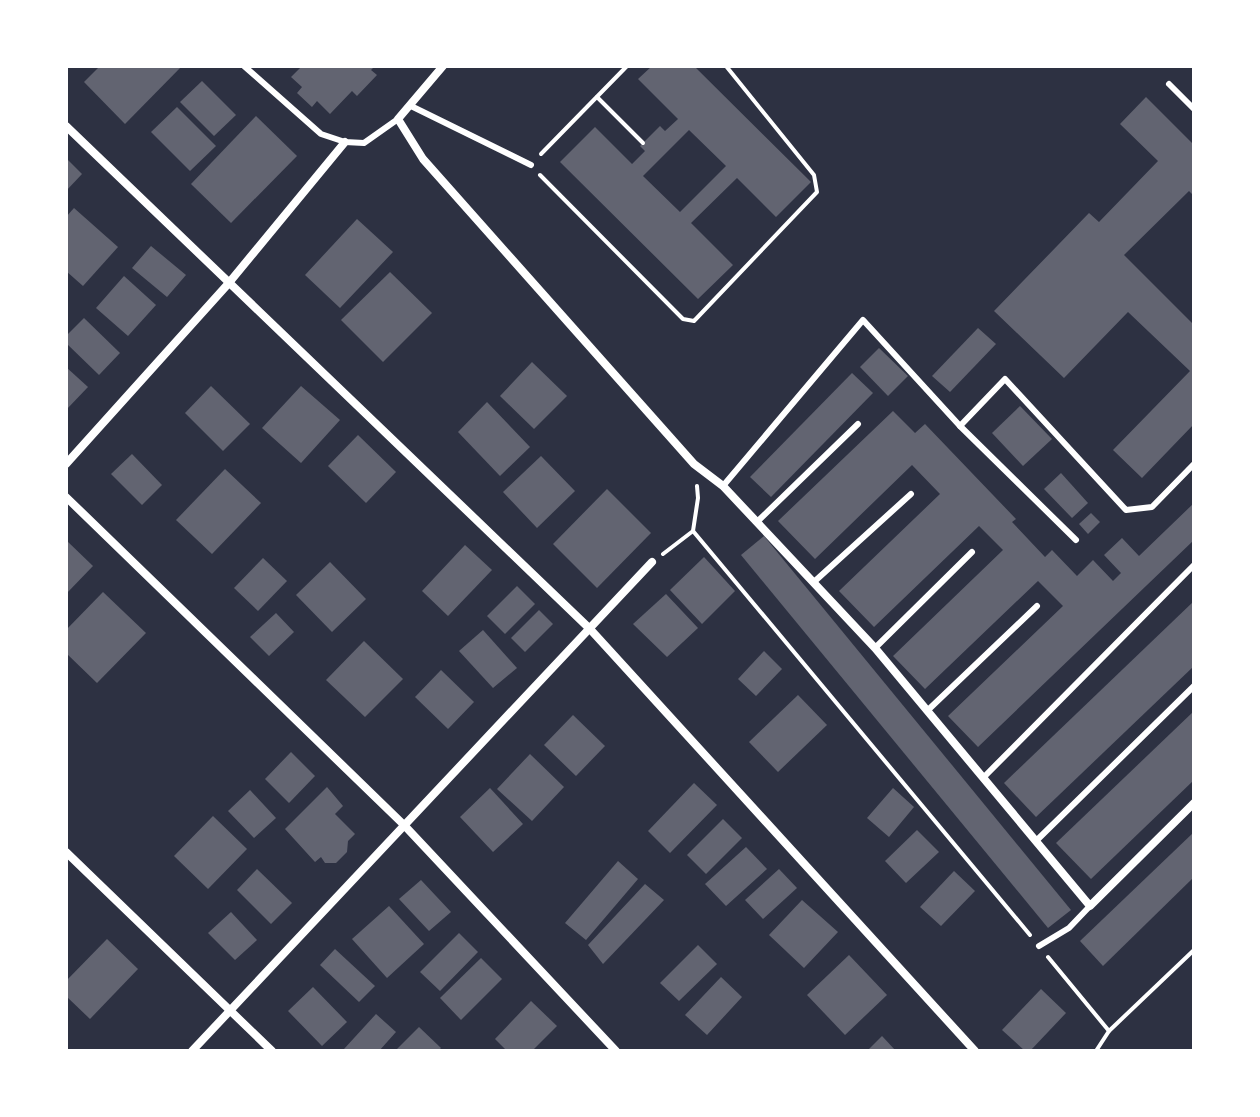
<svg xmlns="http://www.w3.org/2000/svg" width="1260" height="1117" viewBox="0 0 1260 1117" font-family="Arial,sans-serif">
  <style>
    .building { fill: #626471; fill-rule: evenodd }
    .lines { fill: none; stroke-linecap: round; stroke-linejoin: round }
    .path { stroke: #fff; stroke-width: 4 }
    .service { stroke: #fff; stroke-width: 6 }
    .minor { stroke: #fff; stroke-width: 8 }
  </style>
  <rect width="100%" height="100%" fill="#2d3142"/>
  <!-- building -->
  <g class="building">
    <polygon points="100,66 182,66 125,124 84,82"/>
    <polygon points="302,66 375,66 371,70 377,75 357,96 352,91 330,114 317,101 312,107 297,93 302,87 291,77"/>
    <path d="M 652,66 L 694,66 L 811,182 L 776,217 L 737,178 L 691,223 L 733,265 L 698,299 L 560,162 L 595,127 L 632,164 L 645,151 L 640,146 L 660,126 L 665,131 L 678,119 L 638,79 ZM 689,130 L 726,166 L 680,212 L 643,176 Z"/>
    <polygon points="202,81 236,115 214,136 180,102"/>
    <polygon points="1146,97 1194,145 1194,196 1189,191 1124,255 1194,325 1194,424 1142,478 1113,450 1190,371 1128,312 1064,378 994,311 1089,213 1099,222 1158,161 1120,124"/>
    <polygon points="177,107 216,146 190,171 151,132"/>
    <polygon points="256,116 297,156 231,223 191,184"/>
    <polygon points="66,158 82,174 66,191"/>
    <polygon points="74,208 118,247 83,286 66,271 66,217"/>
    <polygon points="357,219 393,252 340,308 305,275"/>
    <polygon points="151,246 186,275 167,297 132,268"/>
    <polygon points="390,272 432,313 383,362 341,320"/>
    <polygon points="124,276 156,305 128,336 96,308"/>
    <polygon points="84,318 120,353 99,375 66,343 66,336"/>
    <polygon points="978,328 996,344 950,392 932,376"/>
    <polygon points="879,348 908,376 888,396 860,367"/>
    <polygon points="532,362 567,396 534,429 500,396"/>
    <polygon points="66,367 88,387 66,410"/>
    <polygon points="852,373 873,393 771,497 750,477"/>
    <polygon points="211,386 250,424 223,451 185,413"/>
    <polygon points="301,386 340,420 301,463 262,428"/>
    <polygon points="487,402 530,447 500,476 458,432"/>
    <polygon points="1020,406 1052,439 1023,466 992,433"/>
    <polygon points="893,411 915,433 925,424 1016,519 1012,522 1045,557 1052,550 1077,576 1093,560 1113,581 1121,573 1104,555 1122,538 1139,556 1194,503 1194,540 978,747 948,716 1063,606 1038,581 925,689 893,656 1003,550 979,526 874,627 839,591 940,494 912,465 815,559 778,521"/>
    <polygon points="358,435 396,472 366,503 328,466"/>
    <polygon points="132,454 162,485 142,505 111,474"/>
    <polygon points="541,456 575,491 537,528 503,492"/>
    <polygon points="225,469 261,503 212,554 176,520"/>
    <polygon points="1061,473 1088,503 1072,518 1044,489"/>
    <polygon points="607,489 651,533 597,588 553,544"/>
    <polygon points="1091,513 1100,522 1088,534 1079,524"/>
    <polygon points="764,536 1071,910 1048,928 741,555"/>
    <polygon points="66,540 93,566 66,594"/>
    <polygon points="465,545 492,570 448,616 422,591"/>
    <polygon points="704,557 735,591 702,624 670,590"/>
    <polygon points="263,558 287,581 258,611 234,588"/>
    <polygon points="330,562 366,599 332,632 296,595"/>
    <polygon points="517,586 535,604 505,634 487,616"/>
    <polygon points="103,592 146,633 97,683 66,653 66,630"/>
    <polygon points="666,594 698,628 667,657 633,624"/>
    <polygon points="1194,601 1194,666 1036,817 1004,783"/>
    <polygon points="539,610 553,624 525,652 511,638"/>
    <polygon points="276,613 294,632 269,656 250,637"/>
    <polygon points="483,630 517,668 493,688 459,651"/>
    <polygon points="364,641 403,679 365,717 326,680"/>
    <polygon points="764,651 782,669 756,696 738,679"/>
    <polygon points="441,670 474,702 448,729 415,697"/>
    <polygon points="798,695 827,725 778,772 749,742"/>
    <polygon points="1194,711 1194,780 1091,879 1056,843"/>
    <polygon points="573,715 605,746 576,776 544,745"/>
    <polygon points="291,752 315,776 289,803 265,779"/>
    <polygon points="530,754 564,787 532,821 497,789"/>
    <polygon points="694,783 717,805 670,853 648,831"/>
    <polygon points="327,787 343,806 335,814 355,834 348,841 347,852 336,863 325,863 321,857 315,862 285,829"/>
    <polygon points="490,788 523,824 493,852 460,817"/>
    <polygon points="893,788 914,807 889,837 867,818"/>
    <polygon points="250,790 276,818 254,838 228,811"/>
    <polygon points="213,816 247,849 208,889 174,856"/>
    <polygon points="723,819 742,838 706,874 687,855"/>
    <polygon points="917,830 939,852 906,883 885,861"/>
    <polygon points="1194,832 1194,877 1103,966 1080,941"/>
    <polygon points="746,847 767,869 726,906 705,884"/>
    <polygon points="618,861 638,879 586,940 565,923"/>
    <polygon points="257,869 292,903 271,924 237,890"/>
    <polygon points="779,869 797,888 763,919 745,900"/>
    <polygon points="954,871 975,891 941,926 920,907"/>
    <polygon points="421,880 451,912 429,931 399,899"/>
    <polygon points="645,884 664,900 603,964 588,945"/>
    <polygon points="802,900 838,932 804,968 769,935"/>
    <polygon points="389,906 424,944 387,978 352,939"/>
    <polygon points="231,912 257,940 235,960 208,933"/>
    <polygon points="459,933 478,952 440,991 420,972"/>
    <polygon points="107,939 138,969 90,1019 66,996 66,981"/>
    <polygon points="698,945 717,964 679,1001 660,983"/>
    <polygon points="335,949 375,986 359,1002 320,965"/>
    <polygon points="849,955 887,995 845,1035 807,995"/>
    <polygon points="481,958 502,979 461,1020 440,998"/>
    <polygon points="721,977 742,997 707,1035 685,1015"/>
    <polygon points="313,987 347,1022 322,1046 288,1011"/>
    <polygon points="1041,989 1066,1013 1030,1051 1025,1051 1002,1030"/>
    <polygon points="531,1001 557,1026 532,1051 507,1051 495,1039"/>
    <polygon points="376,1014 396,1032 379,1051 346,1051 344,1049"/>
    <polygon points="419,1027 441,1048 438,1051 395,1051"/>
    <polygon points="882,1036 896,1051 867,1051"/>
  </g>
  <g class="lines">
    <!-- path -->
    <g class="path">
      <polyline points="597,97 643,143"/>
      <polyline points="541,154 627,66"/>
      <polyline points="540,175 683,319 694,321 817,192 814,175 726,66"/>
      <polyline points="693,531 1030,935"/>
      <polyline points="663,554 693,531 698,498 697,486"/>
      <polyline points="1048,957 1109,1031 1194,950"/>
      <polyline points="1096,1051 1109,1031"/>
    </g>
    <!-- service -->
    <g class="service">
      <polyline points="244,66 321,134 345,142 364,143 398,119"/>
      <polyline points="1169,84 1194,109"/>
      <polyline points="411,106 531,165"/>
      <polyline points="960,426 1005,379 1126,510 1152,507 1194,464"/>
      <polyline points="723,486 863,320 960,426 1076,540"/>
      <polyline points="758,521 858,424"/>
      <polyline points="815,581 911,494"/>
      <polyline points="875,648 972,552"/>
      <polyline points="927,711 1037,606"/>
      <polyline points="984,777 1194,565"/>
      <polyline points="1036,841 1194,686"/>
      <polyline points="1039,946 1069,928 1090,906"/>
    </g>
    <!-- minor -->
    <g class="minor">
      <polyline points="443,66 398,119 423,159 694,464 723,486 875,648 1090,906 1194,803"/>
      <polyline points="66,126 590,629 975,1051"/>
      <polyline points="66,464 228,284 345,142"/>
      <polyline points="66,497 404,825 616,1051"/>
      <polyline points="66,852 272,1051"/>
      <polyline points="192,1051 652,562"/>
    </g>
  </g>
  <!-- border -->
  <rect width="1260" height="1117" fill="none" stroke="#ffffff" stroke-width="136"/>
</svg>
